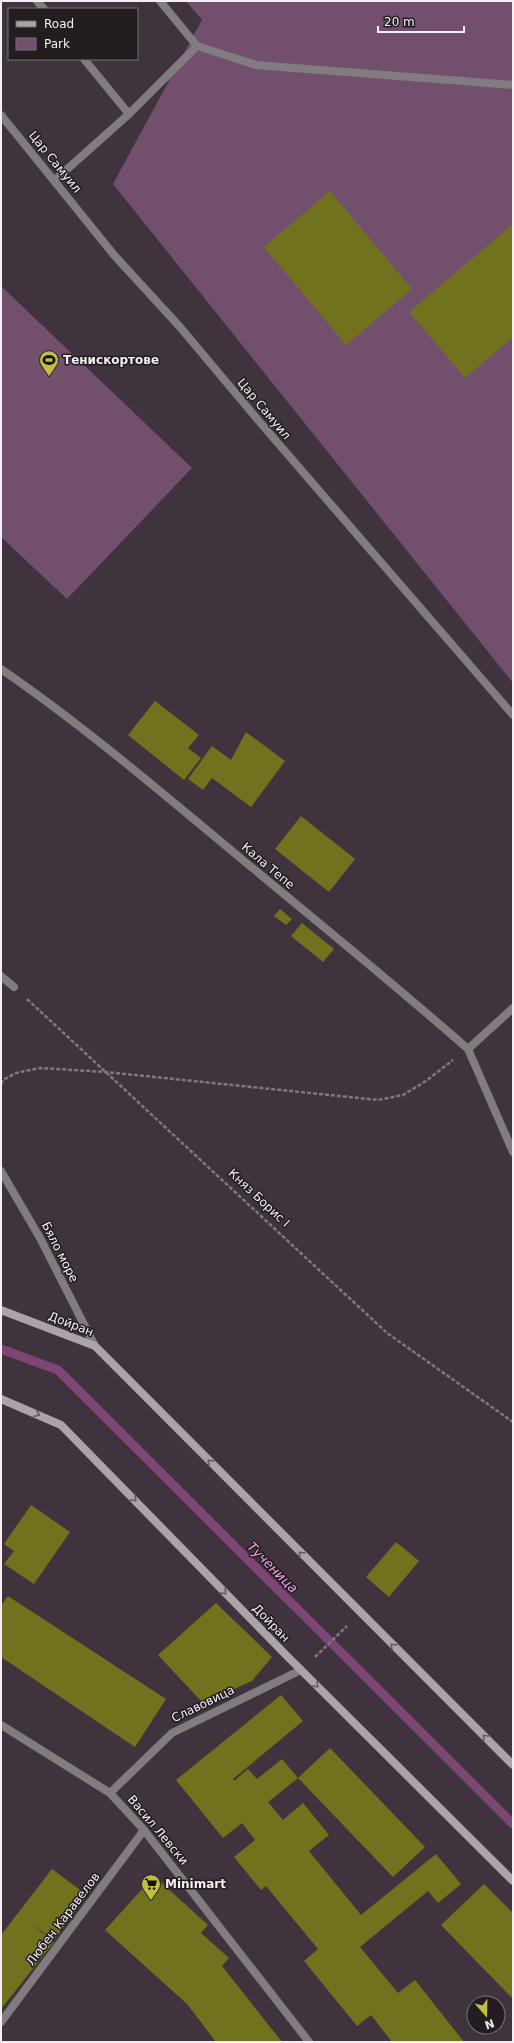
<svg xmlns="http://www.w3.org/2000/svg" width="514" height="2043" viewBox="0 0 514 2043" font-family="'DejaVu Sans',sans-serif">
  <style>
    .green { fill: #724f6d }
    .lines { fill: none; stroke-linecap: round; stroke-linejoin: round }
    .stream { stroke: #7e4576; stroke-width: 9 }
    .building { fill: #71721e }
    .path { stroke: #81787f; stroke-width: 2.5; stroke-dasharray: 4 2; stroke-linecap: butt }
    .service { stroke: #827c81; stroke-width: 8 }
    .pedestrian { stroke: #827c81; stroke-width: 8 }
    .minor { stroke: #827c81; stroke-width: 8 }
    .tertiary { stroke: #827c81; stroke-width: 8 }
    .secondary { stroke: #aca2aa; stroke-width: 8 }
    .oneway { stroke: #61595f }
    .labels { text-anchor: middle; stroke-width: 3; stroke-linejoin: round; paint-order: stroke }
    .street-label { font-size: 12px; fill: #f4edf3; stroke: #231d22 }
    .poi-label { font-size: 12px; font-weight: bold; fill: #f4edf3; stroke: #231d22; text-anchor: start }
    .water-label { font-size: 13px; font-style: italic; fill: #f5a1e8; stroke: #231d22 }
  </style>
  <rect width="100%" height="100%" fill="#3f343d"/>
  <!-- green -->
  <g class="green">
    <polygon points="186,1 513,1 513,683 113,184 202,20"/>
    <polygon points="1,286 192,468 67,599 1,537"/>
  </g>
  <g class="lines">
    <!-- stream -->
    <polyline class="stream" points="1,1349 58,1370 513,1824"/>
  </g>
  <!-- building -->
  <g class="building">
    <polygon points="330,191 412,289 346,345 264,247"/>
    <polygon points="513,224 513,337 465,378 409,312"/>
    <polygon points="155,701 199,735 188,748 201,758 184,780 128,735"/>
    <polygon points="246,732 285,761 251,807 212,778 203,790 188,779 212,746 231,760"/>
    <polygon points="301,816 355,859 329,892 275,849"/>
    <polygon points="280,909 292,919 286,925 274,916"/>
    <polygon points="302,923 334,949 323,962 291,936"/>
    <polygon points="31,1505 70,1532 34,1584 4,1564 14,1551 4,1544"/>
    <polygon points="396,1542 419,1561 389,1597 366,1577"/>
    <polygon points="8,1596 166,1699 135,1747 1,1657 1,1606"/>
    <polygon points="216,1603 272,1657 252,1681 203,1703 158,1655"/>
    <polygon points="281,1695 303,1721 233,1779 234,1781 248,1769 257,1779 282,1759 298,1778 268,1802 283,1820 303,1803 329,1835 309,1851 361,1915 436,1854 461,1884 438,1903 428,1891 360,1947 398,1993 415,1980 464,2042 392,2042 371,2015 357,2026 304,1961 318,1949 266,1886 261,1890 234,1857 255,1840 242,1823 223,1838 176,1780"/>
    <polygon points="330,1748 425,1847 393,1877 298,1778"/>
    <polygon points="52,1869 87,1895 54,1940 31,1924 54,1942 1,2009 1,1935"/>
    <polygon points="154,1876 208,1925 201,1933 229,1958 222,1966 282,2042 216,2042 187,2004 105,1930"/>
    <polygon points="484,1884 513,1913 513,1999 441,1925"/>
  </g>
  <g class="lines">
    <!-- path -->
    <g class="path">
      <polyline points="27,999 387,1333 513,1422"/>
      <polyline points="1,1084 3,1080 16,1073 40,1068 106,1072 378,1100 403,1095 426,1081 453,1060"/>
      <polyline points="315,1657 347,1626"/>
    </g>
    <!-- service -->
    <g class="service">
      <polyline points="37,1 44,9"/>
      <polyline points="160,1 197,46"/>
      <polyline points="84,59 129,114"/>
      <polyline points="55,180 129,114 197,46 256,65 513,85"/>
      <polyline points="468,1049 513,1152"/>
    </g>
    <!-- pedestrian -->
    <polyline class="pedestrian" points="1,1725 110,1793 144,1830 309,2042"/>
    <!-- minor -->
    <g class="minor">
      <path d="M 1,669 C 84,726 161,792 238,856 C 315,920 393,983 468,1049 L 513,1008"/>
      <polyline points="1,976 14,987"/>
      <polyline points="1,1171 40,1238 95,1346"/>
      <polyline points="110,1793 172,1733 301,1670"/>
      <polyline points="1,2022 144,1830"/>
    </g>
    <!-- tertiary -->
    <polyline class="tertiary" points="1,115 114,255 180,327 258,420 513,715"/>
    <!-- secondary -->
    <g class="secondary">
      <polyline points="1,1310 95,1346 513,1765"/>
      <polyline points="1,1399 61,1425 287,1656 513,1881"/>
    </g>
  </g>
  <!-- one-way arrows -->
  <defs><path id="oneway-chevron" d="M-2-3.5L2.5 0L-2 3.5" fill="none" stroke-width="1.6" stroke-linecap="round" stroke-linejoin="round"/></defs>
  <g class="oneway">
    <use href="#oneway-chevron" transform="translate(37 1414) rotate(23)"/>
    <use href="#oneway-chevron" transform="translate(210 1462) rotate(-135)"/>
    <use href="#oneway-chevron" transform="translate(134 1499) rotate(46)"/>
    <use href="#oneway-chevron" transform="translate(301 1554) rotate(-135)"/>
    <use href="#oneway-chevron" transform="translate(224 1592) rotate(46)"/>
    <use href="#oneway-chevron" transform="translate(393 1646) rotate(-135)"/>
    <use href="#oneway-chevron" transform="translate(316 1685) rotate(45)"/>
    <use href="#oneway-chevron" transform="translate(485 1737) rotate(-135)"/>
  </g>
  <!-- icons -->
  <defs>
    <g id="stadium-pin" transform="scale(1)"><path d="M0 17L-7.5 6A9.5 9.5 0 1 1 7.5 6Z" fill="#bebf42" stroke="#231d22"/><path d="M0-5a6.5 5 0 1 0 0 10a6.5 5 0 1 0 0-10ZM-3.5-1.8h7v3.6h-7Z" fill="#111"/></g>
    <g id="supermarket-pin" transform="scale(1)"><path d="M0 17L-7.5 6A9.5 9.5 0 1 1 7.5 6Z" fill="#bebf42" stroke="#231d22"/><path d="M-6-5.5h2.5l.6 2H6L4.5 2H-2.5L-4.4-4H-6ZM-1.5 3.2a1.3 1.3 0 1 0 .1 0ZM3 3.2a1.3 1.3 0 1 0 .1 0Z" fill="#111"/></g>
  </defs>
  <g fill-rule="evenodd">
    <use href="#stadium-pin" x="49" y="360"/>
    <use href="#supermarket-pin" x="151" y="1884"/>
  </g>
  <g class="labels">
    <!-- street labels -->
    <g class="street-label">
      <text transform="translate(55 162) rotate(51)" y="4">Цар Самуил</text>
      <text transform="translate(264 409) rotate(50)" y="4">Цар Самуил</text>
      <text transform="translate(268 866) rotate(40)" y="4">Кала Тепе</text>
      <text transform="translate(259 1198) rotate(43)" y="4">Княз Борис I</text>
      <text transform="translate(60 1252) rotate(63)" y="4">Бяло море</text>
      <text transform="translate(71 1324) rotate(21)" y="4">Дойран</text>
      <text transform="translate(271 1623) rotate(46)" y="4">Дойран</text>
      <text transform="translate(203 1704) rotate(-26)" y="4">Славовица</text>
      <text transform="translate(158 1830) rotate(50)" y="4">Васил Левски</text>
      <text transform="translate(63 1919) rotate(-53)" y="4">Любен Каравелов</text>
    </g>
    <!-- poi labels -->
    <g class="poi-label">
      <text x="63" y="364">Тенискортове</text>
      <text x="165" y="1888">Minimart</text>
    </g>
    <!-- water labels -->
    <g class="water-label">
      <text transform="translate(273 1567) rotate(45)" y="5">Тученица</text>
    </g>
  </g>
  <!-- border -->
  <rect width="514" height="2043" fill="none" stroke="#f4edf3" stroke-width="4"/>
  <!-- legend -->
  <rect x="8" y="8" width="130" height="52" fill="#231d22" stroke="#777076"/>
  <rect x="16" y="21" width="20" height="6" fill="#aca2aa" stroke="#777076"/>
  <text x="44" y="28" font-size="12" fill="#f4edf3">Road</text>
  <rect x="16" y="38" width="20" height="12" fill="#724f6d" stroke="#777076"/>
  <text x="44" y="48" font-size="12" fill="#f4edf3">Park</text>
  <!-- north arrow -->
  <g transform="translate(486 2015) rotate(160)"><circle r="19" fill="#231d22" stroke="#777076"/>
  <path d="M0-3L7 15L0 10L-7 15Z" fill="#bebf42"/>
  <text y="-6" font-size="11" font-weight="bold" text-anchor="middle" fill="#f4edf3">N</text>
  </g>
  <!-- scale -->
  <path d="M378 26v6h86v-6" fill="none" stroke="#f4edf3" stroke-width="2"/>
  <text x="384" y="26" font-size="12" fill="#f4edf3" stroke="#231d22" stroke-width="3" paint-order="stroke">20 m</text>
</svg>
